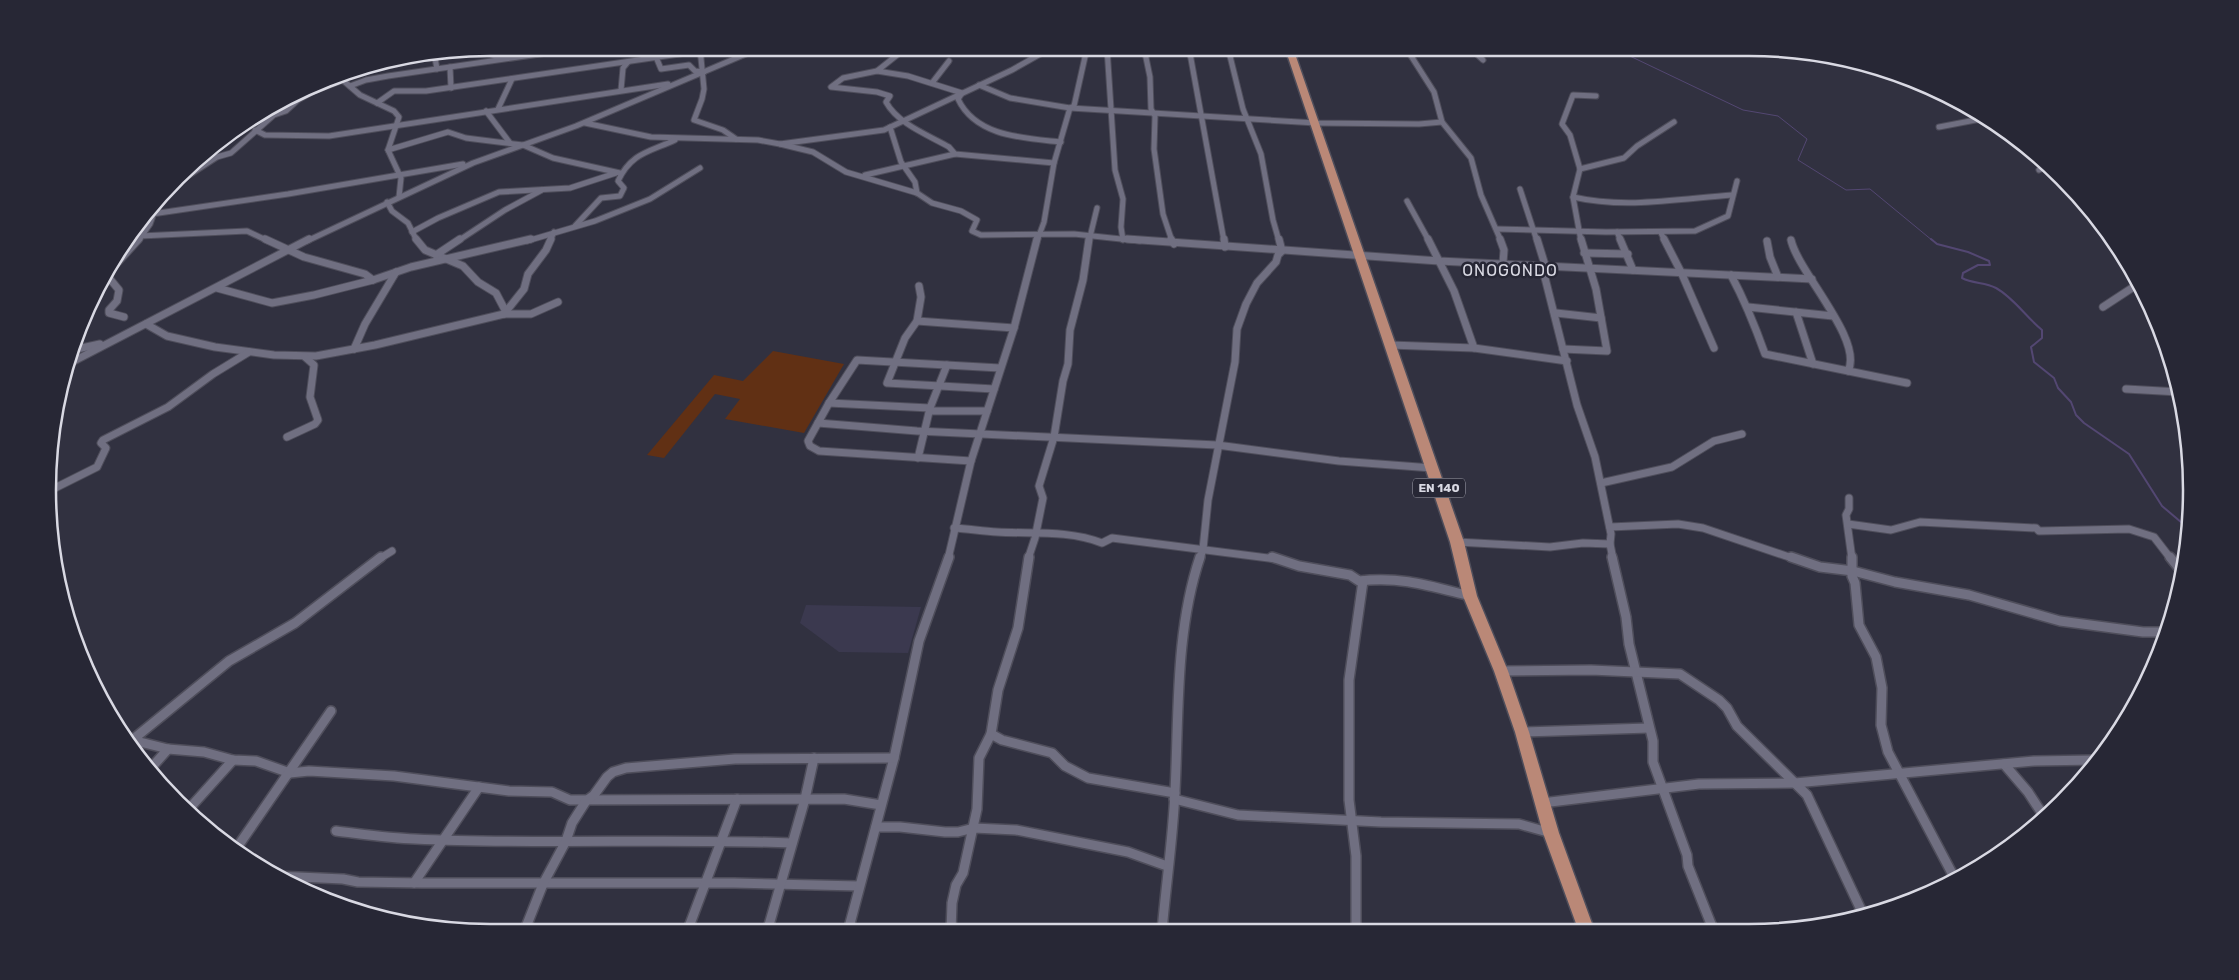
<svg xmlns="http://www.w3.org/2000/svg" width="2239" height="980" viewBox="0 0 2239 980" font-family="Rubik,sans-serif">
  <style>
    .built { fill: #3b394f }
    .green { fill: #613014 }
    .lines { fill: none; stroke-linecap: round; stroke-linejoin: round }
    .stream-far1 { stroke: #534772; stroke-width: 1 }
    .stream { stroke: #534772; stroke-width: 2 }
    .street-far2-casing { stroke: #4f4e5b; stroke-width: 7 }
    .street-far1-casing { stroke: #4f4e5b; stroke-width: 9 }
    .street-casing { stroke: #4f4e5b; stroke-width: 12 }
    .primary-casing { stroke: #4f4e5b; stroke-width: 3 }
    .street-far2 { stroke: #706f81; stroke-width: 5 }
    .street-far1 { stroke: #706f81; stroke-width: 7 }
    .street { stroke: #706f81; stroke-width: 9 }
    .primary { fill: #ba8877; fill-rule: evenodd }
    .labels { text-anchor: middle; stroke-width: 5; stroke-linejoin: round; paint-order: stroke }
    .shield { fill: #272735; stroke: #a4a4af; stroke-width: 1 }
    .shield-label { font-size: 12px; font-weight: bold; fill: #d9d9e3 }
    .quarter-label { font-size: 16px; letter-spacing: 1px; fill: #d9d9e3; stroke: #272735 }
    .rim { fill: none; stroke: #d9d9e3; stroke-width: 2.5 }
  </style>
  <rect width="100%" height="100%" fill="#313140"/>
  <!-- built -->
  <polygon class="built" points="806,605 921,607 908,653 839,652 800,623"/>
  <!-- green -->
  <polygon class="green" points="773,351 844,364 804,433 725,419 740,399 715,394 664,458 647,455 714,375 743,381"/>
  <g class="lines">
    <!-- stream-far1 -->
    <polyline class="stream-far1" points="1613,48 1743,110 1778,116 1807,139 1798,160 1846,190 1870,189 1933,241"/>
    <!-- stream -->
    <path class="stream" d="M 1931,239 L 1937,244 L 1968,252 L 1989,261 L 1990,265 L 1978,265 L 1963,273 L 1962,278 C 1973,284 1985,282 1996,288 C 2014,298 2026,317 2042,330 L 2042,338 L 2031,347 L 2034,362 L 2054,378 L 2058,388 L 2071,402 L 2076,415 L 2084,423 L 2129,454 L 2162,506 L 2188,528"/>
    <!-- street-far2 casing -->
    <g class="street-far2-casing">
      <g id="street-far2">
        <polyline points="638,48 655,52 657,57"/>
        <polyline points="700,48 704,89 702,99 694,120 723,130 736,139"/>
        <path d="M 906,48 L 877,71 L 908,76 L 962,93 L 958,99 C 976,137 1024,138 1061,142"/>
        <polyline points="1107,48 1115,170 1123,199 1121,227 1123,240"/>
        <polyline points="1144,48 1150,77 1151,109 1155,116 1154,149 1163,214 1172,241"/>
        <polyline points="1189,48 1224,241"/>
        <polyline points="1228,48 1243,109 1261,154 1273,220 1279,241"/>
        <polyline points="1406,48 1434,92 1442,122 1471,158 1481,195 1501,241"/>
        <polyline points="1470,48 1483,60"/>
        <polyline points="474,50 499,57"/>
        <polyline points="441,56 477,52"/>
        <polyline points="656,57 661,69 689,65 695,71 704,72"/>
        <polyline points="450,67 451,88"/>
        <polyline points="437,69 435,58 440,56"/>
        <path d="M 877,71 L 843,78 L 831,87 L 877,92 L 890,96 L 886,102 C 898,124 928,135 949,147 L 955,154 L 1054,163"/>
        <polyline points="338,76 360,95 394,111 399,117 388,150 401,178 399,197"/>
        <polyline points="932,83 949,61"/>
        <polyline points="979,85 1010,98 1070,108 1316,123 1419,124 1442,122"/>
        <polyline points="350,86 366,80 388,76 581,48"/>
        <polyline points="621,90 623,68 628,62"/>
        <polyline points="377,103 394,91 426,91 686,53 701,53"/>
        <polyline points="498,109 512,79"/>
        <polyline points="486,111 510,143"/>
        <polyline points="585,123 651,137 758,140 780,144 884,130 1012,70 1051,48"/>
        <polyline points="890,127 901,162 915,182 917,193"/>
        <polyline points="1939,127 1986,118"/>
        <polyline points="255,130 265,135 329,136 668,84"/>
        <polyline points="780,144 813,152 846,172 917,193 932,203 961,211 977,220 972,231 981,235 1074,234 1140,241"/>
        <polyline points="388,150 448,132 466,138 523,145 553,158 620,173"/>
        <polyline points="1580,169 1624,158 1637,146 1674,122"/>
        <polyline points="2039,170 2048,165"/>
        <polyline points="865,175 955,154"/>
        <polyline points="177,183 217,157 231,153 274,115 286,111 298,100 314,91 343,80"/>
        <polyline points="1520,189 1537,241"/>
        <path d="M 1573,197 C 1625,209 1679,199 1732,195"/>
        <polyline points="1407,201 1429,241"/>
        <polyline points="387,202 392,211 408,223 417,241"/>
        <polyline points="152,214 288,194 463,164"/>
        <path d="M 575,226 L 601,198 L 620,196 L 624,188 L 618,181 C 631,153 649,152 675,140"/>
        <polyline points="1497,229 1606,232 1695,231 1728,216 1737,181"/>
        <polyline points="412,232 438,218 499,192 570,188 616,173"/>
        <polyline points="1617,232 1621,241"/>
        <polyline points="1661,233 1665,241"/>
        <polyline points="140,236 247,231 268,241"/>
        <polyline points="138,241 150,224 155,210"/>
        <polyline points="307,241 473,163 576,126 760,48"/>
        <polyline points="458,241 505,210 542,190"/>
        <polyline points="527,241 595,221 650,199 700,168"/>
        <polyline points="550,241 554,232"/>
        <polyline points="1037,241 1044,222 1054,163 1070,108 1074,106 1087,48"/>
        <polyline points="1089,241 1097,208"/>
        <polyline points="1581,241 1573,197 1580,169 1570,135 1562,124 1573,95 1596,96"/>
      </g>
    </g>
    <!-- street-far1 casing -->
    <g class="street-far1-casing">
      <g id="street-far1">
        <polyline points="265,239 304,257 365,274 373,280"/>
        <polyline points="416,239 425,250 463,266 478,282 496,293 506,312"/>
        <polyline points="1127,239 1439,261 1812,279"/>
        <polyline points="1171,239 1174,244"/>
        <polyline points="1224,239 1225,247"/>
        <polyline points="1428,239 1454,291 1474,348"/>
        <polyline points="1500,239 1504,250 1503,263"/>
        <polyline points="1537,239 1545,265 1543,270 1577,405 1595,457 1611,534 1610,544 1613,559"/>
        <polyline points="1620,239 1633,270"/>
        <polyline points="1664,239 1681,272 1714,348"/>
        <path d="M 1791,240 C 1798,272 1864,340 1848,371"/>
        <polyline points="1767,241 1770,257 1778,277"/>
        <polyline points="1584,253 1628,254"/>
        <polyline points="436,255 460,239"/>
        <polyline points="105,273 118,262 139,239"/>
        <polyline points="105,273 119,290 117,301 109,310 109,313 124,317"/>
        <path d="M 1731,275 C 1745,301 1755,326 1765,354 L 1907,383"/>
        <polyline points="919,286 921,297 917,321 905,338 887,383 994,389"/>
        <polyline points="217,288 272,303 314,295 373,280 411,267 531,239"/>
        <polyline points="1748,307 1833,316"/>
        <polyline points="2103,307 2135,286 2141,287"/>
        <polyline points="1796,312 1813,364"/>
        <polyline points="1556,313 1601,318"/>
        <polyline points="504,314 524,289 528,274 546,250 551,239"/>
        <polyline points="917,321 1014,328"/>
        <polyline points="146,324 167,336 215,347 274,355 316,356 375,345 504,314 531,314 558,302"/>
        <polyline points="1390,345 1474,348 1567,361"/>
        <polyline points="77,349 100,344"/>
        <polyline points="354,349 365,324 396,272"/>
        <polyline points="1563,349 1607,351 1596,289 1581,239"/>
        <polyline points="72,362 309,239"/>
        <polyline points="2126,389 2179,392"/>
        <polyline points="829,403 930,408"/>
        <polyline points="930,411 987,411"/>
        <polyline points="818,423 917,431 1217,445 1339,461 1432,468"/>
        <polyline points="287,437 315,424 318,420 310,397 314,365 305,357"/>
        <polyline points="918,458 930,408 947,365"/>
        <polyline points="971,461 819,451 810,446 808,441 829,403 857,360 1000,368"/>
        <polyline points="1601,483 1672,467 1714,441 1742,434"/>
        <polyline points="53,489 97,467 106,448 101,443 103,440 168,407 213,374 249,352"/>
        <polyline points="1849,498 1849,509 1846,515 1852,559"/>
        <polyline points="1848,524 1891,530 1920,522 2036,528 2039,531 2129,529 2154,537 2171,559"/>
        <polyline points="1610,527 1678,524 1703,528 1795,559"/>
        <path d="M 954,528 C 968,529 983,531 997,532 C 1032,534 1069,530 1102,543 L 1112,538 L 1276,559"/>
        <polyline points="1457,542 1550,547 1583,543 1610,544"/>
        <polyline points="379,559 392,551"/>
        <polyline points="948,559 971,461 1014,328 1037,239"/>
        <polyline points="1028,559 1035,538 1043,498 1039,486 1054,437 1063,381 1068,364 1070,330 1083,280 1089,239"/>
        <polyline points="1200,559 1203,549 1208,500 1235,362 1237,329 1246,304 1257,283 1276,262 1278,255 1282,251 1279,239"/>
      </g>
    </g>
    <!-- street casing -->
    <g class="street-casing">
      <g id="street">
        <path d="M 1272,557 L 1299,566 L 1350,575 L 1359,581 C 1401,576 1430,586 1470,596"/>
        <polyline points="1612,557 1626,617 1629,644 1653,741 1653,762 1687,855 1688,866 1713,929"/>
        <polyline points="1791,557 1820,567 1853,571 1895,582 1969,595 2060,621 2143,632 2168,632"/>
        <polyline points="1852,557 1852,576 1855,583 1859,625 1876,657 1882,688 1881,725 1888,752 1954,877"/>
        <polyline points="2170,557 2182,572"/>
        <polyline points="1501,671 1591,670 1680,674 1719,700 1727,708 1737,726 1807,795 1863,914"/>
        <polyline points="1522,732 1649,728"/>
        <polyline points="991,734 1002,740 1052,753 1065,766 1088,778 1175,793"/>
        <polyline points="132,740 168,749 204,752 233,760 256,761 290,773 309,771 394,776 509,791 552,792 570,800 844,799 881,805"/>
        <polyline points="131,741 229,661 295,623 381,557"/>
        <polyline points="2004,764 2028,792 2045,818"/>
        <polyline points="152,767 168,749"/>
        <polyline points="1174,799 1238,815 1381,822 1519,824 1551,833"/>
        <polyline points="1542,803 1699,784 1795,783 2034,761 2096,760"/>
        <polyline points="188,810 233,760"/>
        <polyline points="876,827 900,827 945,832 958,832 974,828 1016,830 1128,852 1167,866"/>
        <path d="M 336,831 C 362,834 389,838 415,839 C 541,845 667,838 792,843"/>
        <polyline points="236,849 331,711"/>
        <polyline points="276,876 343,879 358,882 421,883 734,883 859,886"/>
        <polyline points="414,883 479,787"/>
        <polyline points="467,929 767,931"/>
        <polyline points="1356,930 1356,856 1349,800 1349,680 1363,581"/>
        <polyline points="848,931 894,758 919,641 949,557"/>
        <polyline points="951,931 952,903 956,885 963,873 977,809 979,758 991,734 998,690 1018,628 1029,557"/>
        <path d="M 1162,931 C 1166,884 1173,838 1175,791 C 1179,713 1175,632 1200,557"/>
        <polyline points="524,932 543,884 566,841 572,823 586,801 594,795 607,777 613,772 626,768 735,759 894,758"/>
        <polyline points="687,932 737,799"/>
        <polyline points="767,932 805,799 814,758"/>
      </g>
    </g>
    <!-- primary casing -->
    <g class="primary-casing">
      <polygon id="primary" points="1285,48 1293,48 1464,542 1477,596 1508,671 1529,732 1559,833 1594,929 1578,929 1543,833 1515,732 1494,671 1463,596 1450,542"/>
    </g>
    <!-- street-far2 -->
    <use href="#street-far2" class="street-far2"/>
    <!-- street-far1 -->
    <use href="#street-far1" class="street-far1"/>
    <!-- street -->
    <use href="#street" class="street"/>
    <!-- primary -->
    <use href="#primary" class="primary"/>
  </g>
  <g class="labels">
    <!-- shield labels -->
    <rect class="shield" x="1413" y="478.5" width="52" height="19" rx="4"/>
    <g class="shield-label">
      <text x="1439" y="492">EN 140</text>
    </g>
    <!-- quarter labels -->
    <g class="quarter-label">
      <text x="1510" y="276">ONOGONDO</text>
    </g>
  </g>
  <!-- crop -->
  <path d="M0 0H2239V980H0ZM490 56H1749A434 434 0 0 1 2183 490V490A434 434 0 0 1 1749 924H490A434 434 0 0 1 56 490V490A434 434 0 0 1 490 56Z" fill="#272735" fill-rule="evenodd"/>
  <path class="rim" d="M490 56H1749A434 434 0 0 1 2183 490V490A434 434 0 0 1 1749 924H490A434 434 0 0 1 56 490V490A434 434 0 0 1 490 56Z"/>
</svg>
